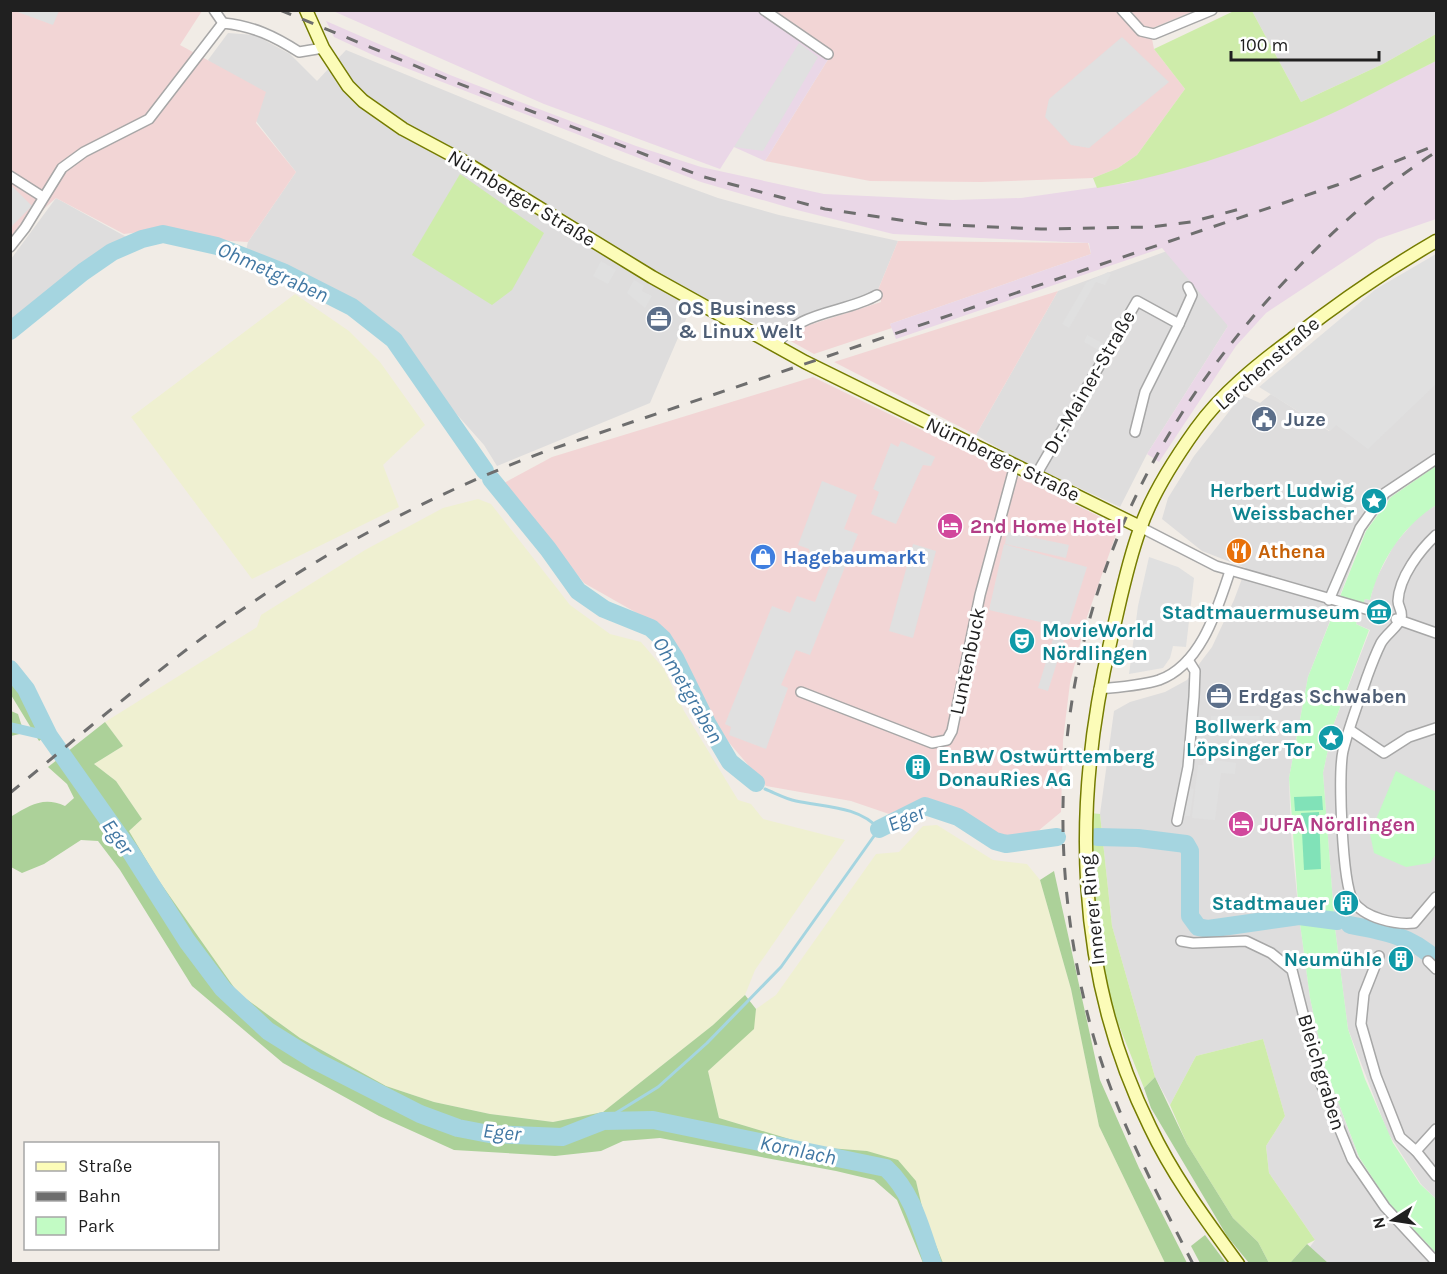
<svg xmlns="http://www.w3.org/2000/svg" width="1447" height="1274" viewBox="0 0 1447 1274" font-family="Karla,sans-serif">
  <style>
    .residential { fill: #dedddd }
    .commercial { fill: #f2d5d5 }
    .industrial { fill: #ead7e7 }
    .farmland { fill: #eff0d1 }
    .grass { fill: #ceecaa }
    .forest { fill: #acd199 }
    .park { fill: #c2fbc4 }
    .pitch { fill: #81e2b8 }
    .parking { fill: #e0e0e0 }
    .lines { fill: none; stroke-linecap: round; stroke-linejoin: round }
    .stream { stroke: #a5d5e0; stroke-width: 3 }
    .canal { stroke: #a5d5e0; stroke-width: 10 }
    .river { stroke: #a5d5e0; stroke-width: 18 }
    .minor-tunnel { stroke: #c7c3be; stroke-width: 9; stroke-dasharray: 9 4.5; stroke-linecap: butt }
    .minor-casing { stroke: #a7a7a7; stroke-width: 12 }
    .secondary-casing { stroke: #757c01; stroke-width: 15 }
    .minor { stroke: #fff; stroke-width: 9 }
    .secondary { stroke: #fcfcb8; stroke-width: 12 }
    .rail { stroke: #6e6e6e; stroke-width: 3; stroke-dasharray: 12 12; stroke-linecap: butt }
    .labels { text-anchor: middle; stroke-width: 6; stroke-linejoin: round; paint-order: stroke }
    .street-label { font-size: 20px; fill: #202020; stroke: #fff }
    .service-label { font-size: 20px; font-weight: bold; fill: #4e5e75; stroke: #fff; text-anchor: start }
    .culture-label { font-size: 20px; font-weight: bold; fill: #0d838f; stroke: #fff; text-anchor: end }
    .hotel-label { font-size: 20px; font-weight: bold; fill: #b23c85; stroke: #fff; text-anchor: start }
    .food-label { font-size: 20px; font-weight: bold; fill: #c56008; stroke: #fff; text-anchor: start }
    .shop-label { font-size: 20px; font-weight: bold; fill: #366cbe; stroke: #fff; text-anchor: start }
    .water-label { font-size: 21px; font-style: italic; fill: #4278a3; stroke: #fff }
  </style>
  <rect width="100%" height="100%" fill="#f1ece6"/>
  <!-- residential -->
  <g class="residential">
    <polygon points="1252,11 1436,11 1436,34 1383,64 1301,102"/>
    <polygon points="228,33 255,35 290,54 317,81 346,50 614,160 718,198 779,215 898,241 878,290 867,296 805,315 785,325 777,334 696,296 650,403 497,466 484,445 444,400 408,346 349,300 246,250 248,242 296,172 208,60"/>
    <polygon points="56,198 130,239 83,267 11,326 11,259"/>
    <polygon points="1186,244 1228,326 1147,454 1120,507 1017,459 976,435 1058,291"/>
    <polygon points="1436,384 1436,464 1391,497 1365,531 1308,677 1289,778 1291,834 1299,916 1310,998 1325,1067 1359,1158 1388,1202 1436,1253 1436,1263 1298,1263 1315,1240 1269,1173 1266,1146 1285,1116 1263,1039 1196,1056 1170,1105 1155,1077 1112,926 1100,814 1114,711 1130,702 1165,692 1187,680 1212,647 1234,600 1246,568 1202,551 1162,519 1168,498 1194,456 1242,395 1260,403 1271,394 1329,431 1335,425"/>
    <polygon points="1436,505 1436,1199 1421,1184 1388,1133 1348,1029 1335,928 1323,773 1333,726 1370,630 1356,624 1365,599 1370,600 1375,581 1394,545 1419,516"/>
  </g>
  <!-- commercial -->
  <g class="commercial">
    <polygon points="11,11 202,11 180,45 266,92 256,123 296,172 248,242 181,238 156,230 124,234 56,198 11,238"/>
    <polygon points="774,11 1194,11 1150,29 1154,49 1185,89 1137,155 1118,168 1093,178 981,182 870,181 765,161 832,53"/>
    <polygon points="898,241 1088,243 1091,254 890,324 892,328 814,354 787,339 797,329 881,302 878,290"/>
    <polygon points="1058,291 976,435 834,362 944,327"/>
    <polygon points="813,377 1119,526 1087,617 1070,683 1063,740 1061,812 1032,836 993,836 920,800 892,815 851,801 766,786 720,732 665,629 584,583 504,483 552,457"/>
  </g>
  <!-- industrial -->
  <g class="industrial">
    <polygon points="333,11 774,11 832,53 765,161 734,147 720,169 544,104"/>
    <polygon points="326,21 450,75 636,146 701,167 824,194 953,200 1021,198 1127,183 1266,140 1313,122 1436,61 1436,219 1378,239 1266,313 1236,346 1159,462 1147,454 1228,326 1162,248 896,339 890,324 1091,254 1089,243 893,234 797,210 701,182 375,56 334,37"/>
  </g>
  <!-- farmland -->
  <g class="farmland">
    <polygon points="295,294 349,331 380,362 425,425 383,465 399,507 252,579 131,417"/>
    <polygon points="478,499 491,504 570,605 610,634 641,642 664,669 684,711 738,800 751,804 763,819 845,840 755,970 745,995 713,1025 603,1112 553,1122 490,1114 434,1102 386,1086 300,1038 238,993 157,878 129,831 142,819 116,781 94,764 123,746 105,722 257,627 261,615 365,550 443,508"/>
    <polygon points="937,825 993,860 1027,864 1040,880 1071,989 1099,1126 1165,1263 943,1263 924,1215 916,1181 867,1151 816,1147 719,1118 708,1071 753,1029 756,1009 776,995 876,854 899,852 923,826"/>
  </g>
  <!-- grass -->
  <g class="grass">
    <path d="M 1236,10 L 1252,11 L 1301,102 L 1383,64 L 1436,34 L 1436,61 C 1395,81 1355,104 1313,122 C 1244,151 1170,176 1097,188 L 1093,178 L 1118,168 L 1137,155 L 1185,89 L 1154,49 Z"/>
    <polygon points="460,174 544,233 512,290 492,305 412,255"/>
    <polygon points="1090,813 1100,814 1112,926 1155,1077 1144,1088 1112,1008 1099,944"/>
    <polygon points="1263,1039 1285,1116 1266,1146 1269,1173 1315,1240 1307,1244 1290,1263 1269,1263 1258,1242 1233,1218 1187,1144 1170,1105 1196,1056"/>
  </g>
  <!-- forest -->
  <g class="forest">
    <polygon points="10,658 37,695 39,709 54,730 39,741 11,695"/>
    <polygon points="11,711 18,714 24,733 11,736"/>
    <path d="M 105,722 L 123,746 L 94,764 L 116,781 L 142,819 L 129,831 L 157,878 L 238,993 L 300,1038 L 386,1086 L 434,1102 L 490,1114 L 553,1122 L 603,1112 L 713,1025 L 745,995 L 756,1009 L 754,1029 L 708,1071 L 719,1118 L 816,1147 L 867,1151 L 898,1160 L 916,1181 L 924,1215 L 943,1263 L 923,1263 L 897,1200 L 874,1180 L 836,1171 L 660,1138 L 623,1141 L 601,1151 L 555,1156 L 454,1150 L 379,1116 L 283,1063 L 192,986 L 120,870 L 98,841 L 81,840 L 44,864 L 22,873 L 11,867 L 12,816 C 30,805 44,796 65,806 L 74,798 L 67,784 L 48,767 Z"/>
    <polygon points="1054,871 1100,1080 1139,1168 1187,1263 1165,1263 1099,1126 1071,989 1040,880"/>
    <polygon points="1155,1077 1187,1144 1233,1218 1258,1242 1269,1263 1249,1263 1227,1236 1151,1108 1144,1088"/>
    <polygon points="1205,1235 1226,1263 1200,1263 1191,1246"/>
    <polygon points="1307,1244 1328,1263 1290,1263"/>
  </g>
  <!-- park -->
  <g class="park">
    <path d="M 1436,466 L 1436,505 C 1402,527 1380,561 1370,600 L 1365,599 L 1356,624 L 1369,630 L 1333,726 L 1323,773 L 1335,928 L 1348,1029 L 1365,1079 L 1393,1143 L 1420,1184 L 1436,1199 L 1436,1253 L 1388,1202 L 1359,1157 L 1325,1067 L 1310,998 L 1299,916 L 1289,778 L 1308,677 L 1366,531 L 1391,497 Z"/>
    <polygon points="1396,771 1436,792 1436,854 1430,863 1406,867 1374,853 1370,834"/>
  </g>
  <!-- pitch -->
  <g class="pitch">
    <polygon points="1322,796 1323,810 1295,811 1294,797"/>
    <polygon points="1319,812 1321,869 1304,870 1301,813"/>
  </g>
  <!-- parking -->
  <g class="parking">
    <polygon points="15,11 59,10 59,11 53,25"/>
    <polygon points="1122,37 1169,82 1089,148 1071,145 1045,117 1049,99"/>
    <polygon points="799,43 818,57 763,151 734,147"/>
    <polygon points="11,185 32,206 11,227 10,227"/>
    <polygon points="1436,254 1436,384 1368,449 1336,425 1330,431 1259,387 1376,289"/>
    <polygon points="601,261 616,270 608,284 593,276"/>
    <polygon points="1108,272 1111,274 1105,285 1096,282 1069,328 1062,324 1086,283"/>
    <polygon points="634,280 644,286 642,291 652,296 645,308 627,293"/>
    <polygon points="1087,335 1104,344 1100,351 1084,342"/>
    <polygon points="901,441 935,457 931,466 923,465 896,524 871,514 879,492 873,489 891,443 898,447"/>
    <polygon points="822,481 857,495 844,529 858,534 810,655 796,650 781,685 788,688 766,749 729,735 731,727 725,724 772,606 790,613 797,596 815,602 830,565 810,557 809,549 798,545"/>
    <polygon points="1007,532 1069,545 1066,558 1005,544"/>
    <polygon points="913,544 936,551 913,638 889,631"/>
    <polygon points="1004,544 1087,567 1048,691 1038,688 1057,626 989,610"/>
    <polygon points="1149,557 1178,567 1194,578 1186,647 1173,646 1170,658 1163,668 1129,674 1138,606"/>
    <polygon points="1211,716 1260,716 1258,739 1210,735"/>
    <polygon points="1204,759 1236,763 1235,774 1221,773 1215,820 1192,818 1198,765 1203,765"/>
    <polygon points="1187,788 1194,789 1190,816 1183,816"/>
  </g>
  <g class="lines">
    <!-- stream -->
    <path class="stream" d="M 603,1121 L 658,1087 L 707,1043 L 781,967 L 879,829 C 859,806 825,807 796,801 C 786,799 775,793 765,789"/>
    <!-- canal -->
    <polyline class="canal" points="10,727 49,736"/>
    <!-- river -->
    <g class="river">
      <polyline points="10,331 83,272 112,252 142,239 163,234 217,246 283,272 352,307 394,340 485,471"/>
      <polyline points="491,479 548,549 578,591 604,609 651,628 663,639 675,658 707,723 730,762 756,783"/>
      <path d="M 10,669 L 26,689 L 49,736 L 130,851 L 187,941 L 223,989 L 268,1031 L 316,1061 L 420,1114 L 458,1128 L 489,1134 L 562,1137 L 603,1121 L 653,1120 L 886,1168 C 913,1193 921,1229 933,1264"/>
      <polyline points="879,829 925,806 958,817 995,841 1006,844 1057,837"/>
      <polyline points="1097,837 1138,838 1186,844 1190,851 1190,916 1198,927 1208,929 1299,916 1337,921"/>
      <path d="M 1350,925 C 1383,931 1412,936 1436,960"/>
    </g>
    <!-- minor-tunnel -->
    <polyline class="minor-tunnel" points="1369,610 1396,618"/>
    <!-- minor casing -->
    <g class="minor-casing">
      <g id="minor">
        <polyline points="214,10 223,23"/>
        <polyline points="764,10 828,54"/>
        <polyline points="1122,10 1141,31 1154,34 1212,10"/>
        <polyline points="10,176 43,197"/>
        <path d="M 10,247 L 25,228 L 62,168 L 84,152 L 149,119 L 223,23 C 253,26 274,36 299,52 L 323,48"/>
        <polyline points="1179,324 1192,295 1188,287"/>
        <path d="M 776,347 C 795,310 844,314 877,295"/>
        <polyline points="1036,475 1137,301 1179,324 1145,392 1135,432"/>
        <polyline points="1140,527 1216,566 1369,610"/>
        <path d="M 1436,535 C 1420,550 1399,577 1398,601 C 1398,607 1403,611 1401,618 C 1398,627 1386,634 1381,643 C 1376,653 1371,666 1367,677 C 1359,701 1349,726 1343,751 C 1338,773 1342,882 1353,901 C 1364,918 1396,925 1414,923 L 1436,897"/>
        <polyline points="1329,600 1360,528 1385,493 1436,459"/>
        <polyline points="1396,619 1436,633"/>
        <path d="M 1099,689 C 1119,687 1140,686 1159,680 C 1201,665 1217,610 1230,571"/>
        <polyline points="801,692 932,743 947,740 952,731 980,595 1015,465"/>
        <polyline points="1350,730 1384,753 1409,737 1436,728"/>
        <polyline points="1177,821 1188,767 1194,697 1195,671 1188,660"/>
        <polyline points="1181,941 1193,943 1246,941 1271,953 1292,970 1321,1084 1352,1159 1385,1207 1436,1262"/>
        <polyline points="1379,956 1364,994 1361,1024 1376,1076 1400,1137 1416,1151 1436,1176"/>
        <polyline points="1428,961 1436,969"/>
        <polyline points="1416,1151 1436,1129"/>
      </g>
    </g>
    <!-- secondary casing -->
    <g class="secondary-casing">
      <g id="secondary">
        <polyline points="306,10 323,48 348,86 363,101 403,129 461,160 652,277 805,362 1140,527"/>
        <path d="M 1238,1264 C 1206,1220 1173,1176 1150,1127 C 1074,973 1072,803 1111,639 C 1120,602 1127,564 1140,529 C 1151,496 1176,457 1196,429 C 1222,393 1257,365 1292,339 C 1338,303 1386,270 1436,241"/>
      </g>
    </g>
    <!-- minor -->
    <use href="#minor" class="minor"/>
    <!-- secondary -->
    <use href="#secondary" class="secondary"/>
    <!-- rail -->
    <g class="rail">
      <polyline points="280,10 452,81 704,177 825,209 927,224 1041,229 1151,227 1191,222 1240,209"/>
      <path d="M 10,793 C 77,738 143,681 213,630 C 315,556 430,494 549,450 L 1337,185 L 1436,145"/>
      <path d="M 1193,1264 C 1151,1182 1109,1102 1087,1012 C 1022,746 1090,495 1274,293 C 1323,239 1375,191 1436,152"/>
    </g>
  </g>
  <!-- icons -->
  <defs>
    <g id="office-disc" transform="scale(1.35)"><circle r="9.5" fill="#5c6f8a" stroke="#fff"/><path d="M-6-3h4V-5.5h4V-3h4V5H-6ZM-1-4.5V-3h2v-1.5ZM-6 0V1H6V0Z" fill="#fff"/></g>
    <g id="civic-disc" transform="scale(1.35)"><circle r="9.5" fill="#5c6f8a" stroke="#fff"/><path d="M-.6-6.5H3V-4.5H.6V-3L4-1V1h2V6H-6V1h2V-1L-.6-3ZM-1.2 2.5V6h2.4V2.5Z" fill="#fff"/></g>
    <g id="sight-disc" transform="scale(1.35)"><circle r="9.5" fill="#0f9aa8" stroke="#fff"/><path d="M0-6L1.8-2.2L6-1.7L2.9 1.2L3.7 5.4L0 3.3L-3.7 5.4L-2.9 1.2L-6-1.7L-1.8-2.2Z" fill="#fff"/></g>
    <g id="hotel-disc" transform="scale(1.35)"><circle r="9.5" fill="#d1479c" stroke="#fff"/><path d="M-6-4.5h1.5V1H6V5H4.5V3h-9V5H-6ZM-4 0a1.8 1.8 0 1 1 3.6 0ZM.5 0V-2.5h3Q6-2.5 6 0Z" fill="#fff"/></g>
    <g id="restaurant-disc" transform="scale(1.35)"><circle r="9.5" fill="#e8710a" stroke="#fff"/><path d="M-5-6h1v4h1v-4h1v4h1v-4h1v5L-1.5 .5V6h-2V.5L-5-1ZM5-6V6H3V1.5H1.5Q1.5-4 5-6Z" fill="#fff"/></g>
    <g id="shop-disc" transform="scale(1.35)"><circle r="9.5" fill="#3f7fe0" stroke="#fff"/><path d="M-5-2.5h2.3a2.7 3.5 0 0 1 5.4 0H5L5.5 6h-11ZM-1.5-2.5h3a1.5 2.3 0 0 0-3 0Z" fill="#fff"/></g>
    <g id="museum-disc" transform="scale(1.35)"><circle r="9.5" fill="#0f9aa8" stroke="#fff"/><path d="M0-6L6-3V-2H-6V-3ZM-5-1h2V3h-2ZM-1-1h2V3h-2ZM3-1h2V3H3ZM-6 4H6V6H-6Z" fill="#fff"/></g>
    <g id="theatre-disc" transform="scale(1.35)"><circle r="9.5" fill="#0f9aa8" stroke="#fff"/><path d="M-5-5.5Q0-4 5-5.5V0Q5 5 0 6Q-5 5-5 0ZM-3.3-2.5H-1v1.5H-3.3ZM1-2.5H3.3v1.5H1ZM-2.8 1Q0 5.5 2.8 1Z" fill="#fff"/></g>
    <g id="building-disc" transform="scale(1.35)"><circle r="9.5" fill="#0f9aa8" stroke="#fff"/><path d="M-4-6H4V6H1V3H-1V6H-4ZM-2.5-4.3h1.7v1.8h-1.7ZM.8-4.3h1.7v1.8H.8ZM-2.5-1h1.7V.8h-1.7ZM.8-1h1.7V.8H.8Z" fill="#fff"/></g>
  </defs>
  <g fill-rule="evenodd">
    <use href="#office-disc" x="659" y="319"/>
    <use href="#civic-disc" x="1264" y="419"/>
    <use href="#sight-disc" x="1374" y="501"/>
    <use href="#hotel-disc" x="950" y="526"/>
    <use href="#restaurant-disc" x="1239" y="551"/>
    <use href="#shop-disc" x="763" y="557"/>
    <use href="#museum-disc" x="1379" y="612"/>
    <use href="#theatre-disc" x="1022" y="641"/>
    <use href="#office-disc" x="1219" y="696"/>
    <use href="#sight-disc" x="1331" y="738"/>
    <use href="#building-disc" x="918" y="767"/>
    <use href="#hotel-disc" x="1241" y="824"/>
    <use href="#building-disc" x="1346" y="903"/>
    <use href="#building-disc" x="1401" y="959"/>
  </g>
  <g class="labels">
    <!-- street labels -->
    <g class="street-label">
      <text transform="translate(522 198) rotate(31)" y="7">Nürnberger Straße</text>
      <text transform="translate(1267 363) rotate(-41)" y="7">Lerchenstraße</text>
      <text transform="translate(1089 382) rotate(-60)" y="7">Dr.-Mainer-Straße</text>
      <text transform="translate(1003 459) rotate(26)" y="7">Nürnberger Straße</text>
      <text transform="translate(967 661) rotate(-78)" y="7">Luntenbuck</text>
      <text transform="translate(1092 910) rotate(-96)" y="7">Innerer Ring</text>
      <text transform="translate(1322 1072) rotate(73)" y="7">Bleichgraben</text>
    </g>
    <!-- service labels -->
    <g class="service-label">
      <text x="678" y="315">OS Business<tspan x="678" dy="23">&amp; Linux Welt</tspan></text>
      <text x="1284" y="426">Juze</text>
      <text x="1238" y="703">Erdgas Schwaben</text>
    </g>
    <!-- culture labels -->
    <g class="culture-label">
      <text x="1354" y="497">Herbert Ludwig<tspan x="1354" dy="23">Weissbacher</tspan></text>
      <text x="1360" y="619">Stadtmauermuseum</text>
      <text x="1042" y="637" text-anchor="start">MovieWorld<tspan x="1042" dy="23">Nördlingen</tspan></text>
      <text x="1312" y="733">Bollwerk am<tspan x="1312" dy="23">Löpsinger Tor</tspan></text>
      <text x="938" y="763" text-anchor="start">EnBW Ostwürttemberg<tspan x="938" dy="23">DonauRies AG</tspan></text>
      <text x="1326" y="910">Stadtmauer</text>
      <text x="1382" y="966">Neumühle</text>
    </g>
    <!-- hotel labels -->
    <g class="hotel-label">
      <text x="970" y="533">2nd Home Hotel</text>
      <text x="1260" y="831">JUFA Nördlingen</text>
    </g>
    <!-- food labels -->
    <g class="food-label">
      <text x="1258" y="558">Athena</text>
    </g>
    <!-- shop labels -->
    <g class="shop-label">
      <text x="783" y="564">Hagebaumarkt</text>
    </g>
    <!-- water labels -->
    <g class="water-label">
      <text transform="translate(273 272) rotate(24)" y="7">Ohmetgraben</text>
      <text transform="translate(688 690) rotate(60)" y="7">Ohmetgraben</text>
      <text transform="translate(906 818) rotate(-22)" y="7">Eger</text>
      <text transform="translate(118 837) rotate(55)" y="7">Eger</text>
      <text transform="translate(502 1132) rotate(6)" y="7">Eger</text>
      <text transform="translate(798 1150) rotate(12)" y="7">Kornlach</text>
    </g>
  </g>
  <!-- border -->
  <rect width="1447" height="1274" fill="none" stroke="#202020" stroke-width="24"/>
  <!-- legend -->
  <rect x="24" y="1142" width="195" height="108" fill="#ffffff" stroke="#a6a6a6" stroke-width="1.5"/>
  <rect x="36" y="1162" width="30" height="9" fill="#fcfcb8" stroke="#a6a6a6" stroke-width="1.5"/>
  <text x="78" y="1172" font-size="18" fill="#202020">Straße</text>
  <rect x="36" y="1192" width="30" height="9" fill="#6e6e6e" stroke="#a6a6a6" stroke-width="1.5"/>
  <text x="78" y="1202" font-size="18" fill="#202020">Bahn</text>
  <rect x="36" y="1217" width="30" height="18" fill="#c2fbc4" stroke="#a6a6a6" stroke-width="1.5"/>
  <text x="78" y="1232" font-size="18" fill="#202020">Park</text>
  <!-- north arrow -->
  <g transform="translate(1393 1220) rotate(258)" stroke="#ffffff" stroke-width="4.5" paint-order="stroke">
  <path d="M0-4.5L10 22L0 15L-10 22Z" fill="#202020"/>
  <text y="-9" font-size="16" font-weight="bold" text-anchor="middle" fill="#202020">N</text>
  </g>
  <!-- scale -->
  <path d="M1231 51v9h148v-9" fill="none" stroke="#202020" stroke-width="3"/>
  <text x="1240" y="51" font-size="18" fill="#202020" stroke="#ffffff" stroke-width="4.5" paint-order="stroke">100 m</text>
</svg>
